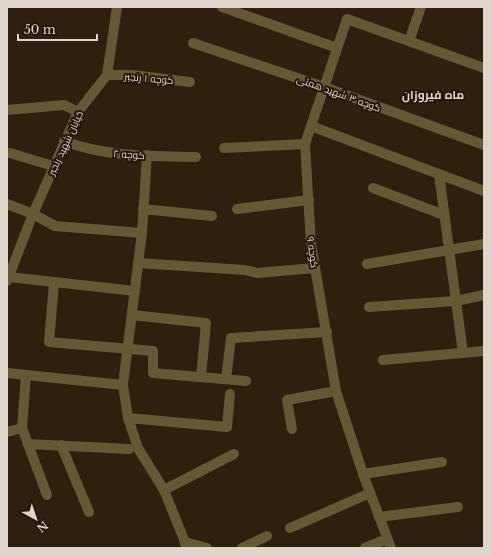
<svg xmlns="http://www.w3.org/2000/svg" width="491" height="555" viewBox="0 0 491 555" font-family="'Libre Baskerville',Cairo,serif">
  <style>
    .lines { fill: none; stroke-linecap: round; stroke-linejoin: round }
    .minor { stroke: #655935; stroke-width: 10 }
    .labels { text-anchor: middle; stroke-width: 4; stroke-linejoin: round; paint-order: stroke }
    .street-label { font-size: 10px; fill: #e0d5cb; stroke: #241606 }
    .quarter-label { font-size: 12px; font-weight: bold; fill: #e0d5cb; stroke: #241606 }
  </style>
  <rect width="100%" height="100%" fill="#2e1f0f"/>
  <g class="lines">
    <!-- minor -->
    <g class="minor">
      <polyline points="222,7 337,48"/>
      <polyline points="409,41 421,7"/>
      <polyline points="193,43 324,87 484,145"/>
      <polyline points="107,75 132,75 190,82"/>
      <polyline points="7,110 64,105 78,112"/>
      <polyline points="311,126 484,191"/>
      <path d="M 64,141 C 105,157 152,156 196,157"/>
      <polyline points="224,148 305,144"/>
      <polyline points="10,153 53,166"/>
      <polyline points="439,174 463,353"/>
      <polyline points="373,188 444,215"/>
      <polyline points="7,204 33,214 55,226 142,233"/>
      <polyline points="143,209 212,216"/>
      <polyline points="237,209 309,200"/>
      <polyline points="138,263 245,270 257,273 315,268"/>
      <polyline points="367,264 484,244"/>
      <polyline points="9,277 135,291"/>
      <polyline points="7,281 33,214 78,112 107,75 117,7"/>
      <polyline points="54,283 49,342 153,351 153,373 246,381"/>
      <polyline points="369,307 456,301 484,295"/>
      <polyline points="132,315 206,323 201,377"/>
      <polyline points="383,360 484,351"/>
      <polyline points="7,373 123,385 128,418 138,448 164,490 185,542 186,548"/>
      <polyline points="226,379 231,338 327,332"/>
      <polyline points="123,385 142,233 147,155"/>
      <polyline points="128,418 227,427 230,394"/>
      <polyline points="22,428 47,495"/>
      <polyline points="292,429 287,400 336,391"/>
      <polyline points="7,432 22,428 26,375"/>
      <polyline points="28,444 129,449"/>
      <polyline points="61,445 89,512"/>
      <polyline points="363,474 442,462"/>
      <polyline points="164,490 234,454"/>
      <polyline points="379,517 458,507"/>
      <polyline points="290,528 370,493"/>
      <polyline points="185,542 207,548"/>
      <polyline points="242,548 267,536"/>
      <polyline points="365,548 387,539"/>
      <polyline points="391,548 363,474 336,391 311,244 305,144 347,19 484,68"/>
    </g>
  </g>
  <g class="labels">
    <!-- street labels -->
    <g class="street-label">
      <text transform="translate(149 78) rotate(5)" y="4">کوچه ۱ رنجبر</text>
      <text transform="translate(339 93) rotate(20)" y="4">کوچه ۳ شهید همتی</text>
      <text transform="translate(65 143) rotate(-65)" y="4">خیابان شهید رنجبر</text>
      <text transform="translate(129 154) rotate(4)" y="4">کوچه ۲</text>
      <text transform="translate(313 252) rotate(82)" y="4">کوچه ۹</text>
    </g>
    <!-- quarter labels -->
    <g class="quarter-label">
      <text x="433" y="99">ماه فیروزان</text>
    </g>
  </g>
  <!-- border -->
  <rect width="491" height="555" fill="none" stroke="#e0d5cb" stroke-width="16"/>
  <!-- north arrow -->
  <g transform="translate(36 519) rotate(140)" stroke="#241606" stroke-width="3" paint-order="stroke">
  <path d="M0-3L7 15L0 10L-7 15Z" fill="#e0d5cb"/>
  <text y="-6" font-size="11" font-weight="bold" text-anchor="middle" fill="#e0d5cb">N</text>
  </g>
  <!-- scale -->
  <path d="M18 34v6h79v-6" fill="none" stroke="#e0d5cb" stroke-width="2"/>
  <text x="24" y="34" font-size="12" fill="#e0d5cb" stroke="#241606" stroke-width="3" paint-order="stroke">50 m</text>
</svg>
